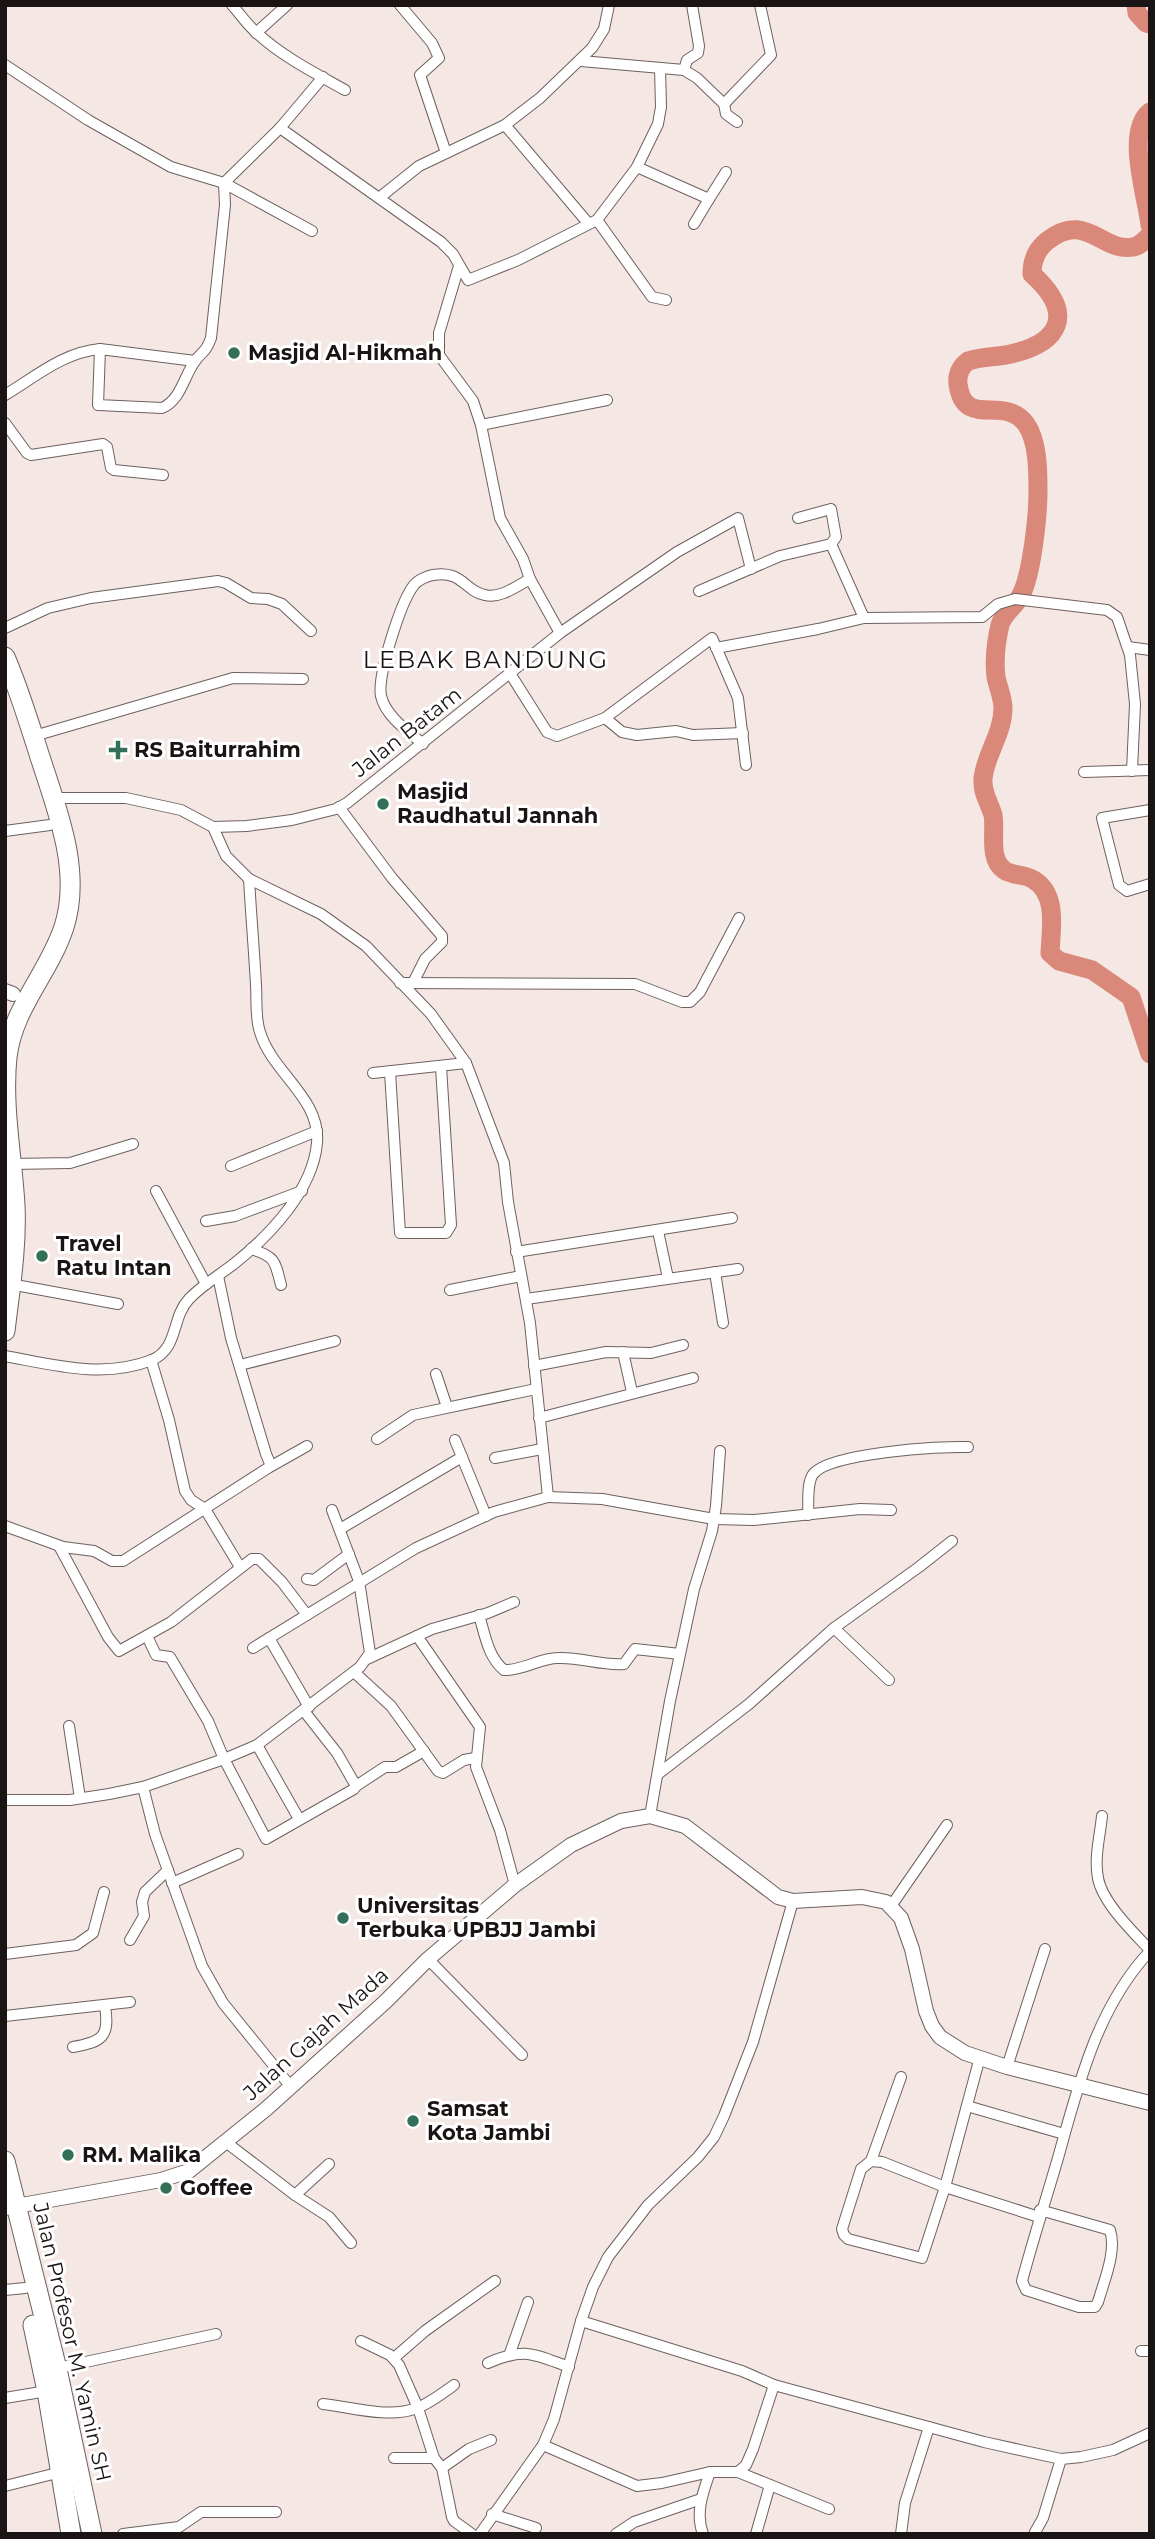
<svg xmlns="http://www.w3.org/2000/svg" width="1155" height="2539" viewBox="0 0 1155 2539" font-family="Montserrat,sans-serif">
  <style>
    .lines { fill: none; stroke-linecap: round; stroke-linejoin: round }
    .river { stroke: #d98879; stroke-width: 19 }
    .street-casing { stroke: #6d615e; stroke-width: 12 }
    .secondary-casing { stroke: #6d615e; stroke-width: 16 }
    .highway-casing { stroke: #6d615e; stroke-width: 21 }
    .street { stroke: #fff; stroke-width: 10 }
    .secondary { stroke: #fff; stroke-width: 14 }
    .highway { stroke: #fff; stroke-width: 19 }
    .poi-dot { fill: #336f59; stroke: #fff; stroke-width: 2.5 }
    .labels { text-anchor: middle; stroke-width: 6; stroke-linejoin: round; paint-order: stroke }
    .poi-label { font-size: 21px; font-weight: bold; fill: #1a1514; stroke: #fff; text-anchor: start }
    .street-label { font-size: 21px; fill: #1a1514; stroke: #fff }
    .quarter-label { font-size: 24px; letter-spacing: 2px; fill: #1a1514; stroke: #fff }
  </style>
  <rect width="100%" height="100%" fill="#f5e7e4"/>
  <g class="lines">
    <!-- river -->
    <g class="river">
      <polyline points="1136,5 1137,13 1146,23 1150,24"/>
      <path d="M 1150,112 C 1125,132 1147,197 1150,225"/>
      <path d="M 1150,235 C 1145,240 1140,246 1133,247 C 1102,253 1086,210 1047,241 C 1037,249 1032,260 1032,274 C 1076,314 1061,344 1006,355 C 993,357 980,357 968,361 C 960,367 957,374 958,384 C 964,430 1004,394 1026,424 C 1038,441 1038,471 1038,491 C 1038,515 1032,574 1021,595 C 1016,606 1003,613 1000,625 C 996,642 994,660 996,677 C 998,687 1003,698 1003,708 C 1003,734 985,755 983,779 C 982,793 989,802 993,815 C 996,831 988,859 1004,870 C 1012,876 1026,874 1034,880 C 1058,895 1051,929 1050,953 L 1059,961 L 1092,970 L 1131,997 L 1150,1054"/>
    </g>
    <!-- street casing -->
    <g class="street-casing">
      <g id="street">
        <path d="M 232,5 C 241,15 248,26 258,34 C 283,57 315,73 345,90"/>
        <polyline points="400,5 432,43 439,58 420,75 446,153"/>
        <polyline points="256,33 287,5"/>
        <polyline points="581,61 684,70 697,78 724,104 726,114 737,122"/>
        <polyline points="5,65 88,120 171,167 224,183 312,231"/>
        <polyline points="684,70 687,60 698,53 699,46 692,5"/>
        <polyline points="724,104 771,55 760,5"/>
        <polyline points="505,125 588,223"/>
        <polyline points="280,128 441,242 453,254 468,280 518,260 597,220 637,167 709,199 726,172"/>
        <polyline points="637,167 658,124 661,107 660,68"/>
        <polyline points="379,198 419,166 505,125 540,98 592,48 604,29 609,5"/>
        <polyline points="597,220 652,297 666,300"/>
        <polyline points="694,224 709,199"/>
        <polyline points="459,266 439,333 439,355 473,401 481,425 500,518 523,559 530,579 560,633"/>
        <path d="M 100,349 L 98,405 L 162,408 C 181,400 184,376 195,361 C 203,350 205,354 211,338 L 225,205 L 224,183 L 280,128 L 323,77"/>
        <path d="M 5,395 C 35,377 64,352 100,349 L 195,361"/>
        <polyline points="5,423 27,453 31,455 103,444 107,447 111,468 114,470 163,475"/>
        <polyline points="481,425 607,400"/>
        <polyline points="831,544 864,618"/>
        <polyline points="699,591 780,556 831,544 836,537 831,509 798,518"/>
        <polyline points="5,628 48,608 91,598 218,581 226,583 251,598 268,599 282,604 311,631"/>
        <polyline points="1128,647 1150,650"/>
        <polyline points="716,648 818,629 864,618 982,617 998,604 1015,599 1107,610 1117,617 1130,655 1135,704 1132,771"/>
        <polyline points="511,675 547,732 557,736 605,718 712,638 738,698 746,765"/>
        <polyline points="605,718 622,732 637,735 676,731 693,735 743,733"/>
        <polyline points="34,736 233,678 303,679"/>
        <path d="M 423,744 C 408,731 386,717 381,696 C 377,676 401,601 414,585 C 418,580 427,576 433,575 C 463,570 464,591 485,595 C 500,599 517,586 530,579"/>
        <polyline points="1084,772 1150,770"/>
        <polyline points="54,798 126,798 181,810 213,827 247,826 292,820 336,809 347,803 560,633 677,552 738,518 751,569"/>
        <polyline points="339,807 392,878 442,936 442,942 425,959 413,983"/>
        <polyline points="1150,810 1102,818 1119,885 1127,891 1150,884"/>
        <polyline points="213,827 226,856 249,879 321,914 366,946 431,1014 466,1063 504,1163 508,1202 530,1323 548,1497 494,1512 416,1548 253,1648"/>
        <polyline points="5,831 50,825"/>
        <polyline points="400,983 635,984 682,1002 690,1002 700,992 739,918"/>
        <polyline points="390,1072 400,1233 446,1233 451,1225 441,1067"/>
        <polyline points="373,1073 466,1063"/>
        <polyline points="11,1164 70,1163 133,1144"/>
        <polyline points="231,1166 317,1131"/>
        <polyline points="156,1191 206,1284"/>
        <polyline points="206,1221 235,1216 302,1191"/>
        <polyline points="658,1231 668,1278"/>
        <path d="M 251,1249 C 275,1256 275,1261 281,1285"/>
        <polyline points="516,1252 732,1218"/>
        <polyline points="715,1272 723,1323"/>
        <polyline points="218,1276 231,1338 266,1454 271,1466"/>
        <polyline points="10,1284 118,1304"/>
        <polyline points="450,1290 521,1276"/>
        <polyline points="526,1299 738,1269"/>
        <polyline points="623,1352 632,1392"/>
        <path d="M 5,1356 C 54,1365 103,1379 152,1360 C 179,1348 171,1318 189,1299 C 202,1285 220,1275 235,1263 C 270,1235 313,1190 317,1143 C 321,1098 272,1073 260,1032 C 255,1018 257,1000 256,985 C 254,949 251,914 249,879"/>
        <polyline points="151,1360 169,1420 185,1491 191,1500 205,1509 240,1567"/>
        <polyline points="240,1365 335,1341"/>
        <polyline points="534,1366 606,1352 651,1353 683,1345"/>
        <polyline points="436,1374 447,1407"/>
        <polyline points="539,1418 693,1378"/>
        <polyline points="377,1439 413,1415 536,1389"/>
        <polyline points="455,1440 486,1516"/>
        <polyline points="495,1458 542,1449"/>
        <polyline points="548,1497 602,1499 714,1519 754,1520 860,1509 891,1510"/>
        <path d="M 808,1515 C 809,1503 806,1482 814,1473 C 833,1453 939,1446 968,1447"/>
        <polyline points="5,1526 63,1547 94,1551 112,1561 123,1561 268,1468 307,1446"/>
        <polyline points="340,1529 462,1457"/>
        <polyline points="59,1546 108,1637 119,1651 171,1622 252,1559 259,1559 282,1582 307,1615"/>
        <polyline points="307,1579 314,1580 349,1554"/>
        <path d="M 479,1615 C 485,1635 488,1657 504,1670 C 523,1671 539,1658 558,1658 C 581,1657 602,1666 624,1664 L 635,1649 L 680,1654"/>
        <polyline points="834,1628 889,1680"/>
        <polyline points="147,1636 156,1655 170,1657 208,1721 224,1759 266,1839 354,1789 356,1786 337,1753 304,1711"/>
        <polyline points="417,1636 480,1727 476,1767 500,1830 515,1885"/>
        <polyline points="269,1638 309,1707"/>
        <polyline points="367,1659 432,1629 488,1613 514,1602"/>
        <polyline points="354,1672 391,1706 438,1771 443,1773 464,1760 475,1758"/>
        <polyline points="69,1726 80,1798"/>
        <polyline points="257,1745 299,1819"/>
        <polyline points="658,1774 749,1704 834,1628 919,1567 952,1541"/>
        <polyline points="356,1786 385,1767 396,1767 424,1751"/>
        <polyline points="143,1787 155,1834 202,1966 223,2003 291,2087"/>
        <polyline points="5,1800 70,1800 109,1794 143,1787 224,1759 257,1745 360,1667 370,1653 359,1581 332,1510"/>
        <polyline points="650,1816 670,1701 694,1589 712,1531 716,1506 720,1451"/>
        <path d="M 1102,1816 C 1100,1836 1094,1858 1098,1878 C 1102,1902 1133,1932 1150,1950"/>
        <polyline points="172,1883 238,1854"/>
        <polyline points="891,1906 947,1825"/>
        <polyline points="130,1940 144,1916 142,1902 145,1892 168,1870"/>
        <polyline points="5,1954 76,1945 93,1933 104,1892"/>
        <polyline points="428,1959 522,2055"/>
        <polyline points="5,2016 130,2002"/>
        <path d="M 73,2047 C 102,2042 110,2037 105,2006"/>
        <polyline points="980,2057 945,2187 1039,2217"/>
        <polyline points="1007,2067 1045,1949"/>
        <polyline points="967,2106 1064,2134"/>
        <polyline points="227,2143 295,2195 329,2217 351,2243"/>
        <polygon points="871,2161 882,2162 945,2187 922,2258 848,2239 844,2235 842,2229 861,2169"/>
        <polyline points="871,2161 901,2077"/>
        <polyline points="295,2195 329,2164"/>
        <path d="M 1040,2210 L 1110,2230 C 1117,2251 1104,2281 1098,2302 L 1095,2307 L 1079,2307 L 1026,2290 L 1022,2281 C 1033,2240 1046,2199 1058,2158 C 1078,2086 1097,2007 1150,1951"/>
        <polyline points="5,2290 25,2288"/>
        <polyline points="581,2321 742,2371 774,2385 984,2442 1061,2459 1081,2457 1113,2450 1150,2433"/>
        <polyline points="361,2341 390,2355 399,2365 418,2408 434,2458 442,2468 452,2517 454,2521 472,2534"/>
        <polyline points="1141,2351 1150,2351"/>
        <polyline points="510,2353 528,2302"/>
        <polyline points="394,2358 425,2331 495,2281"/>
        <path d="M 488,2363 C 525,2347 533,2354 569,2367"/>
        <polyline points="53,2369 216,2334"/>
        <polyline points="5,2398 47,2391"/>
        <path d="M 323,2404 C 351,2407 389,2419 417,2408 C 430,2403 443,2393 454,2385"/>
        <polyline points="543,2445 637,2486 662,2483 710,2472 738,2472 746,2465 753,2449 774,2385"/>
        <polyline points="394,2458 434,2458"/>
        <polyline points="442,2468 469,2449 491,2440"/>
        <polyline points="738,2472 829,2509"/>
        <polyline points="5,2486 61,2472"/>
        <polyline points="492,2514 536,2528"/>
        <polyline points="123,2534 179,2527 201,2512 276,2512"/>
        <polyline points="480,2534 543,2445 554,2419 581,2321 593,2287 608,2257 648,2205 698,2157 714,2137 724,2116 753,2042 793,1901"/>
        <polyline points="616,2534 634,2522 701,2499"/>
        <path d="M 703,2534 C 695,2513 703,2492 710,2472"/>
        <polyline points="756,2534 770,2485"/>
        <polyline points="901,2534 905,2503 929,2427"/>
        <polyline points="1034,2534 1043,2518 1061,2459"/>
      </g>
    </g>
    <!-- secondary casing -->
    <g class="secondary-casing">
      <g id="secondary">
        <polyline points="5,991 13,994"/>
        <polyline points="5,2208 161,2180 189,2171 266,2109 385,2002 428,1959 515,1885 571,1845 621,1821 650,1816 685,1826 778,1897 793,1901 862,1897 886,1902 901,1918 912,1949 926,2011 932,2026 940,2037 965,2053 1007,2067 1150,2103"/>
      </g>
    </g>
    <!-- highway casing -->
    <g class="highway-casing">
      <g id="highway">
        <path d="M 5,657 C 19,689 29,723 40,757 C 57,810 82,871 64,927 C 49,973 13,1007 7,1057 C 2,1106 12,1155 15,1205 C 17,1247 10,1289 5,1331"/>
        <polyline points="5,2161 57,2369 92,2534"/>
        <polyline points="33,2325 47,2391 71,2534"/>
      </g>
    </g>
    <!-- street -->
    <use href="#street" class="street"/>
    <!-- secondary -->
    <use href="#secondary" class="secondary"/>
    <!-- highway -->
    <use href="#highway" class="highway"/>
  </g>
  <!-- markers -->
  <g class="poi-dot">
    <circle cx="234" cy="353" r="7"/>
    <path d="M114.5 739.5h7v7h7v7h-7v7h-7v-7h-7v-7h7z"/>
    <circle cx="383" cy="804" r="7"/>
    <circle cx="42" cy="1256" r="7"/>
    <circle cx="343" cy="1918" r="7"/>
    <circle cx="413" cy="2121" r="7"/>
    <circle cx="68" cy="2155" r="7"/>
    <circle cx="166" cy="2188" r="7"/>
  </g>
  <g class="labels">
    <!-- poi labels -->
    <g class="poi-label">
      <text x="248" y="360">Masjid Al-Hikmah</text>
      <text x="134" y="757">RS Baiturrahim</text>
      <text x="397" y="799">Masjid<tspan x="397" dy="24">Raudhatul Jannah</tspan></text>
      <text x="56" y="1251">Travel<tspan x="56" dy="24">Ratu Intan</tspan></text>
      <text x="357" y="1913">Universitas<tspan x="357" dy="24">Terbuka UPBJJ Jambi</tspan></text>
      <text x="427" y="2116">Samsat<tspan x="427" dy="24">Kota Jambi</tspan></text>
      <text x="82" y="2162">RM. Malika</text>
      <text x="180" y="2195">Goffee</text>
    </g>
    <!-- street labels -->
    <g class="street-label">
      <text transform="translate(407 732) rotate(-38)" y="7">Jalan Batam</text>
      <text transform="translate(316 2034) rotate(-42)" y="7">Jalan Gajah Mada</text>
      <text transform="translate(72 2342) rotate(77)" y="7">Jalan Profesor M. Yamin SH</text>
    </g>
    <!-- quarter labels -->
    <g class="quarter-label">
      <text x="486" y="668">LEBAK BANDUNG</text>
    </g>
  </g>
  <!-- border -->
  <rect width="1155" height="2539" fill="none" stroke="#1a1514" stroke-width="14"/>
</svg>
